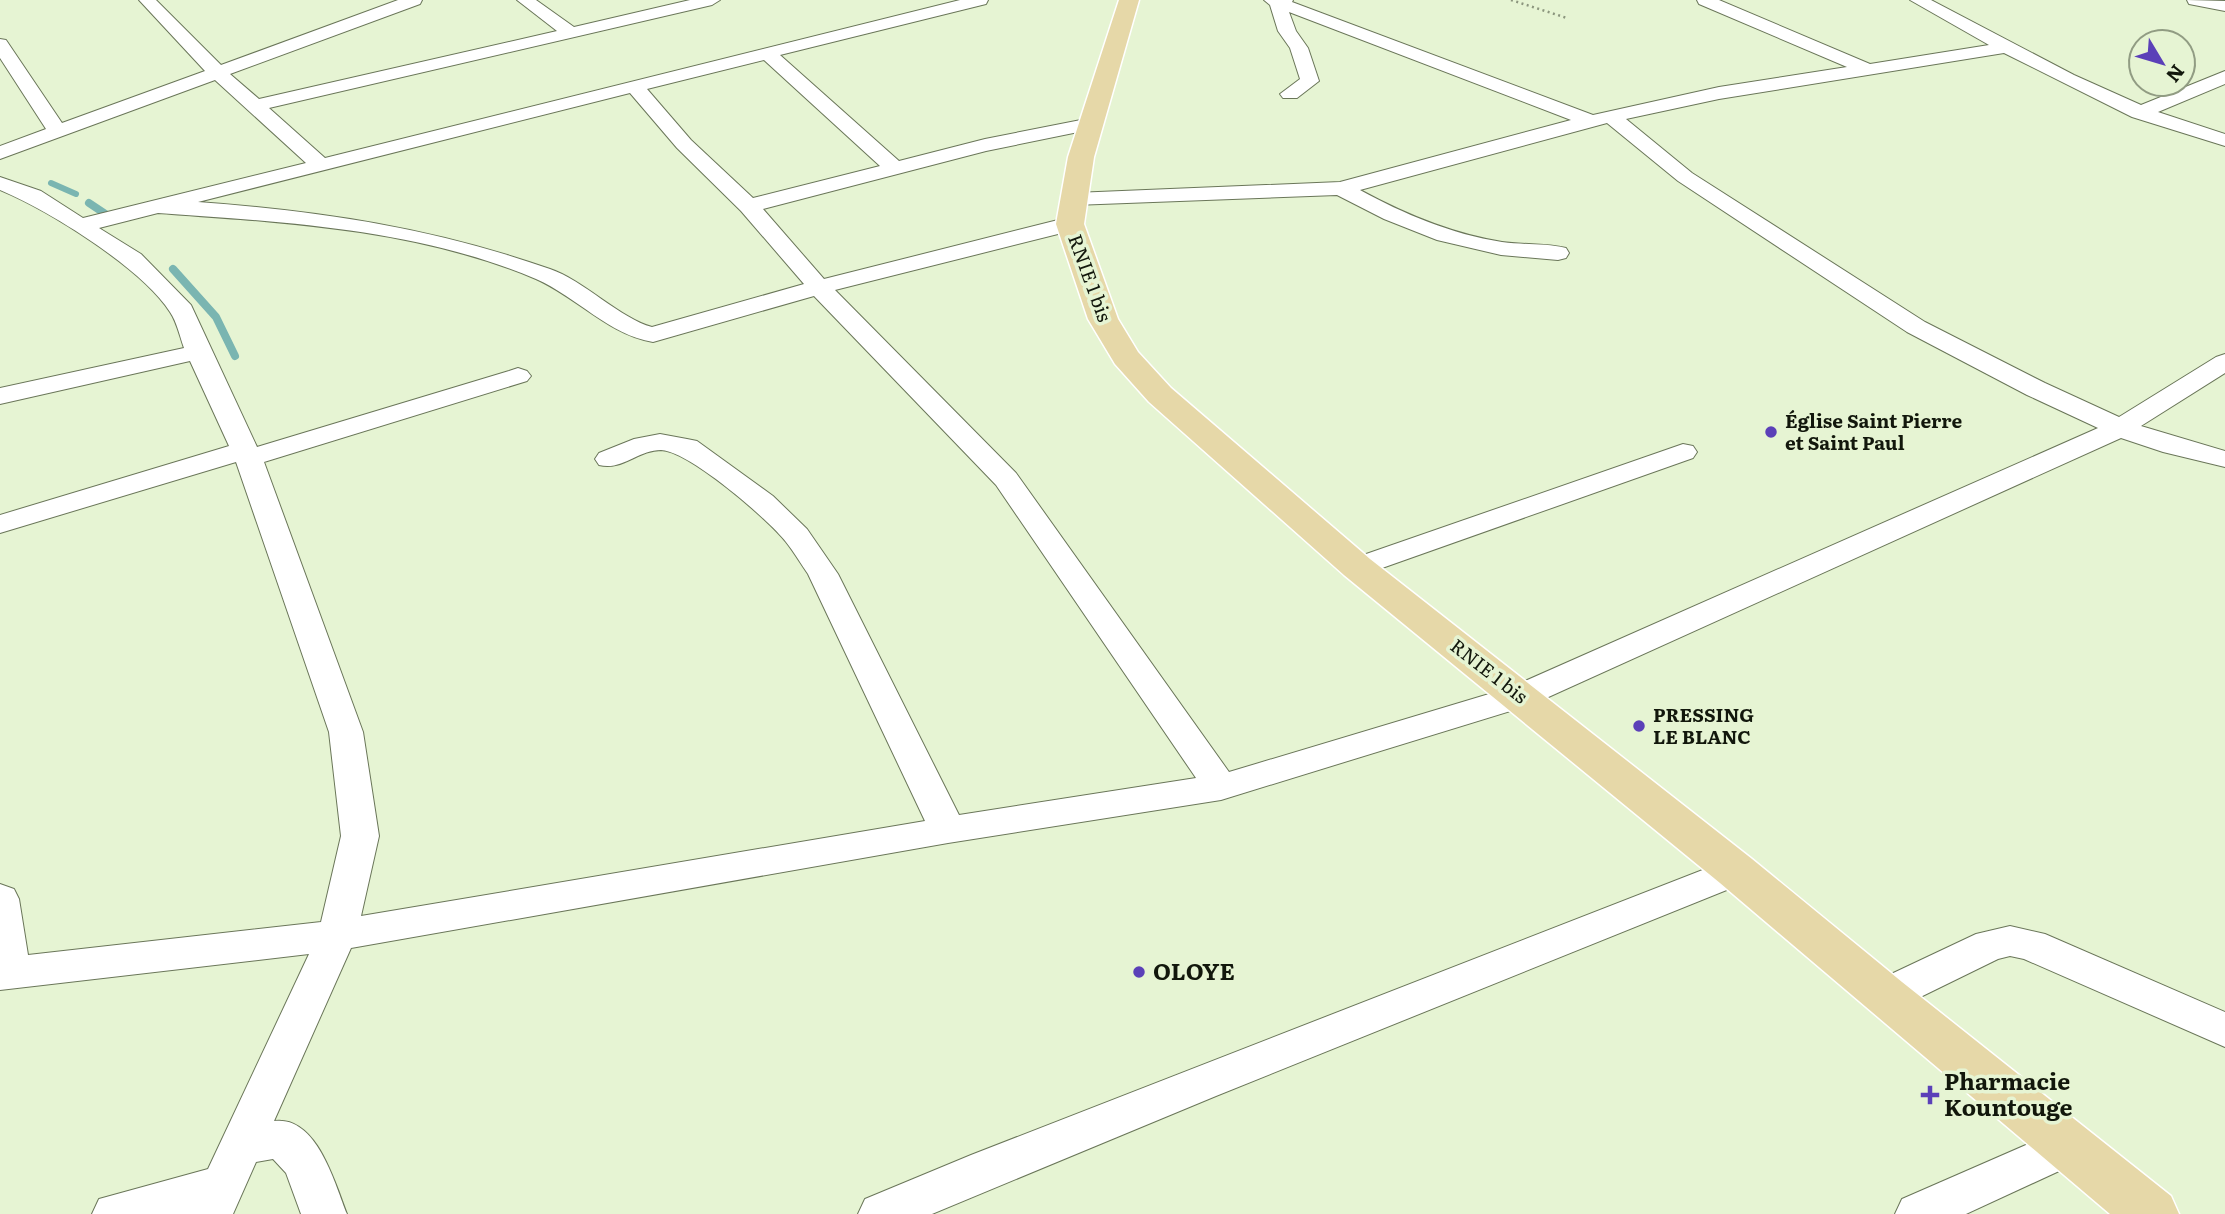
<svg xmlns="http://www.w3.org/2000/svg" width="2225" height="1214" viewBox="0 0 2225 1214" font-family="Literata,serif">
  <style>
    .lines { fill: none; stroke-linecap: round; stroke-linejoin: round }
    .stream-far1 { stroke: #7ab5b1; stroke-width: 6 }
    .stream { stroke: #7ab5b1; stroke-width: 8 }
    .minor-casing { stroke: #6a7659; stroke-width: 2 }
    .major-casing { stroke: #fff; stroke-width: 3 }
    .path { stroke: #8c967e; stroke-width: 2.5; stroke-dasharray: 2 3.5; stroke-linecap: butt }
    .minor { fill: #fff; fill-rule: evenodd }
    .major { fill: #e6d8a8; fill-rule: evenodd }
    .poi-dot { fill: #5b40b8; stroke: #e6f4d3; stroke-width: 2.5 }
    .labels { text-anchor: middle; stroke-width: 7; stroke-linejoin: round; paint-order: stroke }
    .street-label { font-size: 19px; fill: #12170c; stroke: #e6f4d3 }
    .poi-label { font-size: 19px; font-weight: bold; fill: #12170c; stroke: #e6f4d3; text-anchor: start }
    .near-poi-label { font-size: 23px; font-weight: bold; fill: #12170c; stroke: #e6f4d3; text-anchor: start }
  </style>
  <rect width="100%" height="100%" fill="#e6f4d3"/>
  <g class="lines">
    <!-- stream-far1 -->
    <polyline class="stream-far1" points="51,183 76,194"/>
    <!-- stream -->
    <g class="stream">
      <polyline points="89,203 107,215"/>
      <polyline points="173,269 216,317 235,356"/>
    </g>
    <!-- minor casing -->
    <g class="minor-casing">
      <g id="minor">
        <path d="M 139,0 L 156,0 L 221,65 L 398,0 L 422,0 L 420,4 L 230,74 L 259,99 L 557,31 L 517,0 L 536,0 L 574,27 L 690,0 L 720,0 L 712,5 L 269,108 L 325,158 L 960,0 L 988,0 L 986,4 L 780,55 L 899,161 L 985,139 L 1091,118 L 1098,120 L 1101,124 L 1098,128 L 986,151 L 763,209 L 824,279 L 1070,217 L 1078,219 L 1081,224 L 1078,229 L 835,290 L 1016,473 L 1229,772 L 1509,688 L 2098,428 L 2027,395 L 1907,332 L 1678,181 L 1607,123 L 1360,190 C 1404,214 1451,234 1502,242 C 1523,245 1545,243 1566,248 L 1569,253 L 1566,258 L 1558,260 L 1501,255 L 1437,240 L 1384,219 L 1337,195 L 1074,205 L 1066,204 L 1063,199 L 1066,194 L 1074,193 L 1340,182 L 1571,120 L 1289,12 L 1296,31 L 1308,48 L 1319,81 L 1297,98 L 1283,98 L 1280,94 L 1300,79 L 1290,48 L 1278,31 L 1270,5 L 1264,0 L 1293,0 L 1292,2 L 1593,115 L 1719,87 L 1847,67 L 1699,4 L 1697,0 L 1719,0 L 1870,64 L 1989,45 L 1910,0 L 1931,0 L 2074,75 L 2141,105 L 2225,71 L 2225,84 L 2158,112 L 2225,134 L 2225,146 L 2132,117 L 2004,53 L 1719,99 L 1626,119 L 1692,173 L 1925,322 L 2045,383 L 2119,417 L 2216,357 L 2225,354 L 2225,373 L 2141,426 L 2225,451 L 2225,467 L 2163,452 L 2121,438 L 1533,704 L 1221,800 L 948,843 L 351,948 L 274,1121 C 317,1115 335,1184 347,1214 L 301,1214 L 286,1173 L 273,1159 L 256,1162 L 233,1214 L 92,1214 L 99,1199 L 208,1169 L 309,954 L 0,990 L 0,884 L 14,889 L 19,899 L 28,955 L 321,922 L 341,836 L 329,732 L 236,462 L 0,533 L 0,515 L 229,446 L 190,361 L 0,404 L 0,388 L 184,348 C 180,337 177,322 170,312 C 142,268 48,210 0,190 L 0,177 L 41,191 L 83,218 L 306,163 L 215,80 L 0,159 L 0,146 L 46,129 L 0,58 L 0,39 L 6,40 L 62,123 L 205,71 ZM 764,60 L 880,166 L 753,198 L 691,140 L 647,89 ZM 630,93 L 677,148 L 741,211 L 804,284 L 652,327 C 621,319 583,280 550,269 C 433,228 321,211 198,202 ZM 158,213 C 285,222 418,229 536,279 C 577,297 609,335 653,342 L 814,296 L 996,485 L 1196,778 L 959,815 L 838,574 L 807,529 L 773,496 L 697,441 L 687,439 L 660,434 L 634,439 L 599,453 L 595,459 L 599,465 C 622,471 638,450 661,450 C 689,451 768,519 786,542 C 794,552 801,564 808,574 L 925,821 L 361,916 L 379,836 L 363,732 L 264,462 L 527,381 L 531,376 L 527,371 L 518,368 L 509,371 L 257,447 L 191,305 L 141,254 L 99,228 Z"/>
        <polygon points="2187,0 2225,1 2225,11 2189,4"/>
        <polygon points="1683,444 1693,446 1697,452 1693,458 1368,573 1357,576 1346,573 1342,567 1346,561"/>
        <polygon points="1736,857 1749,861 1755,871 1749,881 1216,1096 932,1214 858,1214 865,1199 971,1155"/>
        <polygon points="2010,926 2045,934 2225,1012 2225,1047 2024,959 2010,956 1998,959 1898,1008 1884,1012 1870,1008 1864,996 1870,984 1976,934"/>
        <polygon points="2067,1127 2083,1132 2089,1146 2083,1160 1966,1214 1895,1214 1902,1199"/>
      </g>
    </g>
    <!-- major casing -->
    <g class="major-casing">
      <polygon id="major" points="1119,0 1139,0 1094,157 1084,224 1118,319 1138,352 1171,388 1370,559 1752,859 1902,982 2171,1196 2179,1214 2110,1214 1720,883 1344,575 1149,402 1115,364 1088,319 1056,224 1068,157"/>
    </g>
    <!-- path -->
    <polyline class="path" points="1511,0 1567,18"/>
    <!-- minor -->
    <use href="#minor" class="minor"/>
    <!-- major -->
    <use href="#major" class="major"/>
  </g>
  <!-- markers -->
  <g class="poi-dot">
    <circle cx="1771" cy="432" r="7"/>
    <circle cx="1639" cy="726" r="7"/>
    <circle cx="1139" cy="972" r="7"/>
    <path d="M1926.5 1084.5h7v7h7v7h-7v7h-7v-7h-7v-7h7z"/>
  </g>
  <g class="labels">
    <!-- street labels -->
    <g class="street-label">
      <text transform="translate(1090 278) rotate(70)" y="7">RNIE 1 bis</text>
      <text transform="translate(1489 671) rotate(38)" y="7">RNIE 1 bis</text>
    </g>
    <!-- poi labels -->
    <g class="poi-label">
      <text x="1785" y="428">Église Saint Pierre<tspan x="1785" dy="22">et Saint Paul</tspan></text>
      <text x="1653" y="722">PRESSING<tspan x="1653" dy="22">LE BLANC</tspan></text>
    </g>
    <!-- near-poi labels -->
    <g class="near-poi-label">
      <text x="1153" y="980">OLOYE</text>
      <text x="1944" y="1090">Pharmacie<tspan x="1944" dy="26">Kountouge</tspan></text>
    </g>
  </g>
  <!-- north arrow -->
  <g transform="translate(2162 63) rotate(128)"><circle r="33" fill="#e6f4d3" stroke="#919c83" stroke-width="2"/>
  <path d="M0-5L12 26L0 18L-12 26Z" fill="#5b40b8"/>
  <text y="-10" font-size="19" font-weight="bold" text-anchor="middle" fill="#12170c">N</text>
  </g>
</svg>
